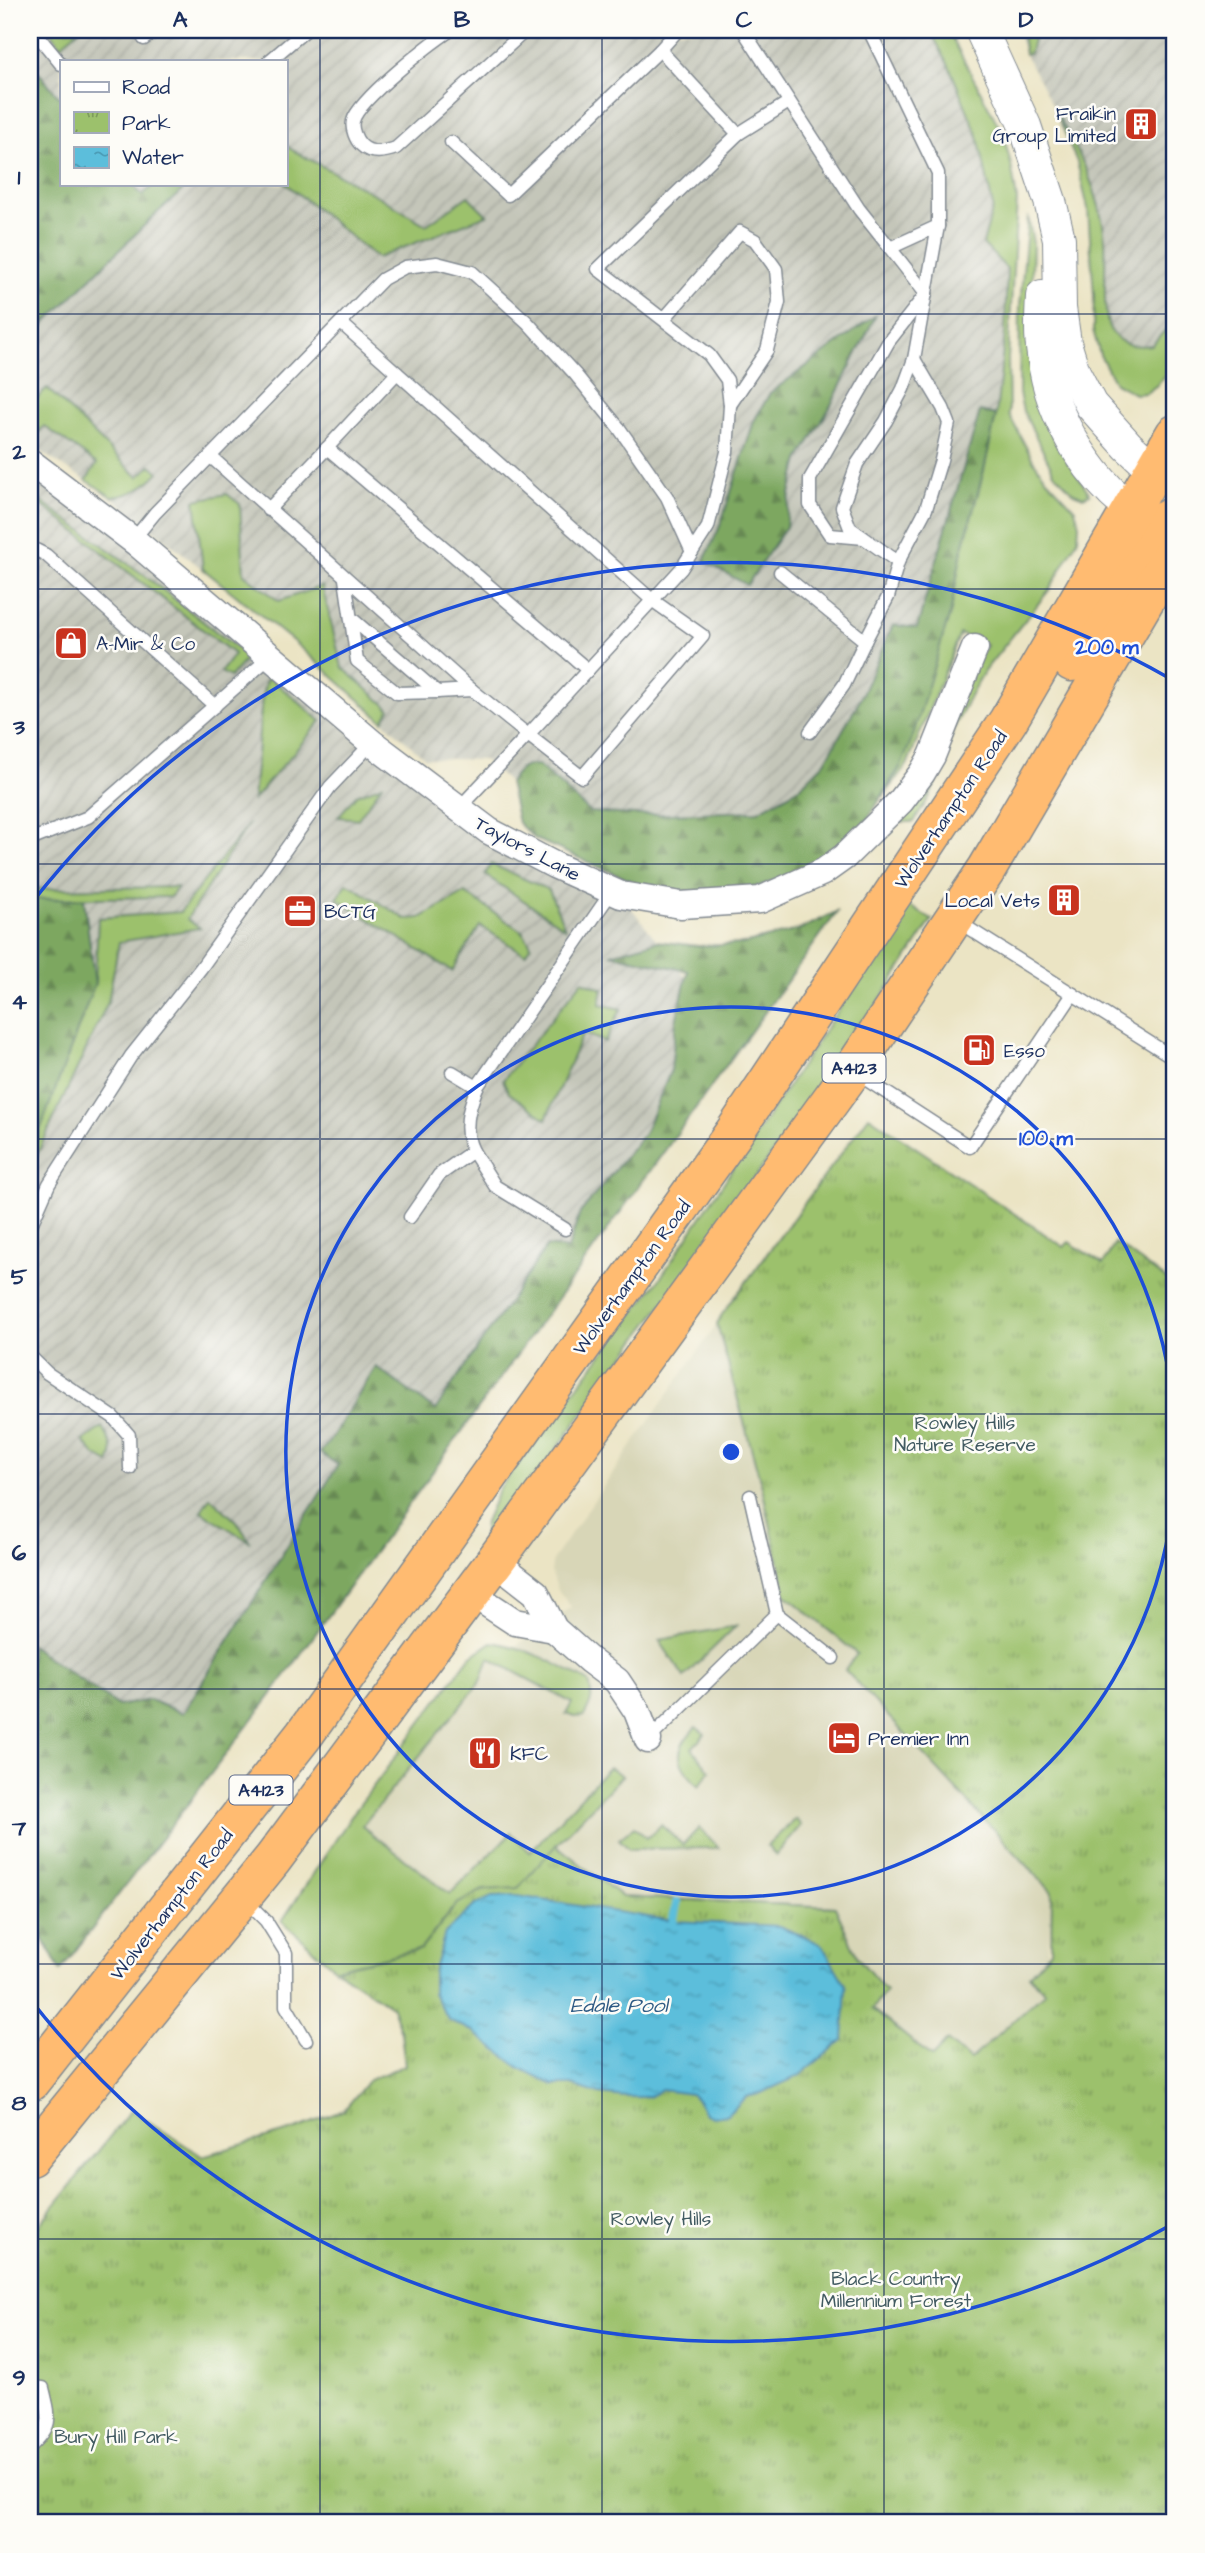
<svg xmlns="http://www.w3.org/2000/svg" width="1205" height="2553" viewBox="0 0 1205 2553" font-family="'Architects Daughter',sans-serif">
  <style>
    .built { fill: #d8d6b7 }
    .industrial { fill: url(#industrial-furrows); fill-rule: evenodd }
    .green { fill: #9cc16c; stroke: #5c7865; stroke-width: 2 }
    .forest { fill: url(#forest-firs); stroke: #4c6b5f; stroke-width: 2 }
    .park { fill: url(#park-tufts); stroke: #5c7865; stroke-width: 2 }
    .water { fill: url(#water-ripples); stroke: #3c769c; stroke-width: 2 }
    .lines { fill: none; stroke-linecap: round; stroke-linejoin: round }
    .stream { stroke: #5cbedb; stroke-width: 9 }
    .service-casing { stroke: #838a91; stroke-width: 15 }
    .minor-casing { stroke: #838a91; stroke-width: 29 }
    .tertiary-casing { stroke: #838a91; stroke-width: 34 }
    .trunk-casing { stroke: #838a91; stroke-width: 41 }
    .service { stroke: #fff; stroke-width: 12 }
    .minor { stroke: #fff; stroke-width: 26 }
    .tertiary { stroke: #fff; stroke-width: 32 }
    .trunk { stroke: #ffbb71; stroke-width: 38 }
    .grid { fill: none; stroke: #1b2f5e; stroke-width: 2; stroke-opacity: 0.55 }
    .ring { fill: none; stroke: #1d4ed8; stroke-width: 3.5 }
    .labels { text-anchor: middle; stroke-width: 5; stroke-linejoin: round; paint-order: stroke }
    .shield { fill: #fdfcf7; stroke: #5f6c8c; stroke-width: 2 }
    .shield-label { font-size: 18px; font-weight: bold; fill: #1b2f5e }
    .poi-label { font-size: 19px; fill: #1b2f5e; stroke: #fdfcf7; text-anchor: start }
    .street-label { font-size: 19px; fill: #1b2f5e; stroke: #fdfcf7 }
    .park-label { font-size: 19px; fill: #425b62; stroke: #fdfcf7 }
    .water-label { font-size: 21px; font-style: italic; fill: #2e5a84; stroke: #fdfcf7 }
    .centre { fill: #1d4ed8; stroke: #fdfcf7; stroke-width: 3.5 }
    .ring-label { font-size: 21px; text-anchor: middle; font-weight: bold; fill: #1d4ed8; stroke: #fdfcf7; stroke-width: 5; stroke-linejoin: round; paint-order: stroke }
    .neatline { fill: none; stroke: #1b2f5e; stroke-width: 2.5 }
    .grid-label { font-size: 23px; text-anchor: middle; font-weight: bold; fill: #1b2f5e }
  </style>
  <defs>
    <pattern id="industrial-furrows" width="10" height="10" patternUnits="userSpaceOnUse" patternTransform="scale(1.75)"><rect width="10" height="10" fill="#c4c6b9"/><path d="M-1 1l2-2M0 10L10 0M9 11l2-2" fill="none" stroke="#a8aaa1"/></pattern>
    <pattern id="forest-firs" width="22" height="20" patternUnits="userSpaceOnUse" patternTransform="scale(1.75)"><rect width="22" height="20" fill="#7da760"/><path d="M5 1l3.5 6h-7zM16 11l3.5 6h-7z" fill="#668852"/></pattern>
    <pattern id="park-tufts" width="24" height="20" patternUnits="userSpaceOnUse" patternTransform="scale(1.75)"><rect width="24" height="20" fill="#9cc16c"/><path d="M3 7l-1-3M5 7V3M7 7l1-3M15 17l-1-3M17 17v-4M19 17l1-3" fill="none" stroke="#7e9d5c"/></pattern>
    <pattern id="water-ripples" width="26" height="14" patternUnits="userSpaceOnUse" patternTransform="scale(1.75)"><rect width="26" height="14" fill="#5cbedb"/><path d="M2 4q2-2 4 0t4 0M15 11q2-2 4 0t4 0" fill="none" stroke="#4b9bb5"/></pattern>
  </defs>
  <rect width="100%" height="100%" fill="#fdfcf7"/>
  <filter id="ink" filterUnits="userSpaceOnUse"><feTurbulence type="fractalNoise" baseFrequency=".0143" numOctaves="2"/><feDisplacementMap in="SourceGraphic" scale="14" xChannelSelector="R" yChannelSelector="G"/><feConvolveMatrix kernelMatrix="1 2 1 2 8 2 1 2 1" color-interpolation-filters="sRGB"/></filter>
  <filter id="wash" filterUnits="userSpaceOnUse"><feTurbulence type="fractalNoise" baseFrequency=".00686" numOctaves="4" result="noise"/><feDisplacementMap in="SourceGraphic" scale="28" xChannelSelector="R" yChannelSelector="G"/><feGaussianBlur stdDeviation="1.57" result="paint"/><feColorMatrix in="noise" values="0 0 0 0 0 0 0 0 0 0 0 0 0 0 0 0 0 1.4 0 .05"/><feComposite in="paint" operator="in"/></filter>
  <g filter="url(#wash)">
    <rect width="100%" height="100%" fill="#ebe4c4"/>
    <!-- built -->
    <polygon class="built" points="717,1324 762,1487 786,1595 857,1654 1052,1892 1045,1992 970,2061 933,2057 872,2008 886,1991 858,1958 835,1907 622,1897 556,1845 335,1969 282,1921 352,1815 469,1658 492,1642 516,1646 571,1607 558,1590 551,1572 553,1559"/>
    <!-- industrial -->
    <g class="industrial">
      <path d="M 30,30 L 948,30 L 987,104 L 1007,269 L 1002,369 L 996,415 L 951,610 L 913,736 L 883,797 L 827,855 L 791,874 L 606,872 L 535,839 L 518,823 L 509,783 L 484,760 L 425,758 L 294,642 L 112,497 L 30,445 ZM 61,61 L 285,61 L 285,184 L 61,184 Z"/>
      <polygon points="1016,30 1175,30 1175,342 1138,379 1105,344 1088,209 1077,162 1055,110 1025,54"/>
      <polygon points="30,462 489,831 621,895 710,1008 643,1159 202,1786 30,1678 30,1159 84,899 30,899"/>
    </g>
    <!-- green -->
    <g class="green">
      <polygon points="51,30 79,30 60,46"/>
      <polygon points="930,30 948,30 1003,134 1011,164 1017,199 1008,359 1009,415 1033,460 1046,478 1075,509 1079,524 1078,539 1050,589 985,670 971,694 955,726 931,794 914,822 897,822 986,645 960,634 907,765 883,797 902,764 951,610 961,555 984,470 996,415 1005,332 1007,269 983,244 993,207 978,136 949,66"/>
      <polygon points="1021,30 1035,30 1030,53 1025,54"/>
      <path d="M 1055,110 C 1079,152 1100,190 1105,239 C 1107,262 1101,310 1110,329 C 1119,346 1135,347 1152,345 L 1175,319 L 1175,361 L 1157,385 L 1146,393 L 1135,394 L 1115,383 L 1100,355 L 1093,330 L 1094,296 L 1088,209 L 1077,162 Z"/>
      <polygon points="285,144 292,150 376,195 426,225 468,196 487,215 377,258 285,183"/>
      <polygon points="1028,216 1033,244 1031,297 1037,394 1043,417 1058,447 1090,494 1083,497 1074,493 1054,473 1023,411 1019,393 1020,306"/>
      <path d="M 47,388 L 138,477 L 151,465 L 159,472 C 145,487 133,495 112,497 L 86,480 L 97,464 L 44,426 L 30,442 L 30,406 Z"/>
      <polygon points="30,493 144,575 248,657 230,677 221,672 234,654 30,496"/>
      <polygon points="227,494 240,504 244,574 279,601 322,586 342,667 390,709 383,721 294,642 203,569 195,500"/>
      <polygon points="269,677 321,721 253,800 262,698 265,683"/>
      <polygon points="382,785 358,819 338,817 356,795"/>
      <polygon points="249,823 187,919 200,928 119,942 108,1002 30,1170 30,1157 95,983 98,918 180,912"/>
      <polygon points="491,864 549,890 565,928 485,875"/>
      <polygon points="347,883 406,919 420,918 465,893 523,932 531,945 525,954 480,926 452,971 337,899"/>
      <polygon points="178,887 170,897 30,899 30,889"/>
      <polygon points="908,905 932,920 845,1054 482,1551 485,1522 499,1489 659,1280"/>
      <polygon points="582,981 603,989 600,1004 621,1009 605,1042 583,1033 546,1119 509,1093 503,1080"/>
      <path d="M 102,1427 C 109,1438 117,1450 109,1463 L 95,1455 L 83,1441 Z"/>
      <polygon points="210,1497 238,1523 250,1542 201,1511"/>
      <polygon points="736,1626 684,1677 659,1640"/>
      <path d="M 492,1642 C 529,1648 557,1664 589,1682 C 593,1696 592,1703 584,1716 L 574,1717 L 566,1714 L 572,1703 L 489,1658 L 481,1681 L 362,1826 L 450,1894 L 511,1833 L 530,1852 L 609,1767 L 622,1776 L 556,1845 L 622,1897 L 835,1907 L 451,1910 L 421,1949 L 335,1969 L 282,1921 L 352,1815 L 469,1658 Z"/>
      <path d="M 696,1727 L 705,1734 L 692,1748 L 710,1771 L 699,1786 C 675,1763 673,1750 696,1727 Z"/>
      <polygon points="795,1819 801,1825 776,1855 767,1846"/>
      <polygon points="661,1825 683,1845 699,1828 719,1848 629,1849 619,1839 634,1827 647,1838"/>
    </g>
    <!-- forest -->
    <g class="forest">
      <polygon points="30,67 35,68 61,99 61,184 132,184 142,195 155,184 190,184 156,214 30,338"/>
      <polygon points="876,315 829,409 799,460 790,494 786,527 747,585 704,561 720,526 754,421 770,393"/>
      <path d="M 980,411 L 996,415 L 984,470 L 961,555 L 951,610 L 913,736 L 902,764 L 864,825 L 827,855 L 791,874 L 757,887 L 690,892 L 648,888 L 535,839 L 518,823 L 509,783 C 517,771 522,764 538,765 L 590,812 L 635,815 L 758,811 L 798,789 L 825,762 L 858,703 L 893,625 L 917,628 Z"/>
      <polygon points="30,899 84,899 95,983 30,1157"/>
      <polygon points="838,911 272,1694 60,1971 30,1913 30,1645 118,1706 149,1700 183,1713 338,1465 320,1453 331,1439 376,1367 435,1410 547,1246 568,1249 580,1213 644,1134 671,1070 676,1021 688,971 611,954 657,941 698,946 743,944 801,929"/>
    </g>
    <!-- park -->
    <polygon class="park" points="869,1116 1064,1247 1069,1242 1103,1264 1115,1243 1175,1286 1175,2523 30,2523 30,2236 131,2110 202,2156 294,2130 344,2110 369,2080 405,2065 401,2033 392,2007 335,1969 421,1949 457,1904 483,1890 518,1888 556,1845 622,1897 835,1907 858,1958 886,1991 872,2009 932,2057 947,2041 970,2060 1045,1992 1029,1975 1051,1951 1052,1892 845,1670 857,1654 786,1595 762,1487 717,1324 721,1316"/>
    <!-- water -->
    <polygon class="water" points="517,1896 673,1921 779,1926 806,1937 822,1945 846,1986 843,2040 799,2076 759,2094 746,2097 727,2115 712,2117 705,2114 699,2102 691,2094 661,2090 648,2097 625,2097 599,2094 572,2085 553,2085 518,2067 472,2031 449,2020 433,1994 433,1973 445,1933 475,1905 492,1897"/>
    <g class="lines">
      <!-- stream -->
      <polyline class="stream" points="673,1921 677,1902"/>
    </g>
  </g>
  <g filter="url(#ink)">
    <g class="lines">
      <!-- service casing -->
      <g class="service-casing">
        <g id="service">
          <polyline points="33,30 61,64"/>
          <path d="M 451,30 C 431,43 358,100 353,121 C 351,129 356,140 361,145 C 371,155 385,152 396,148 L 526,30"/>
          <polyline points="743,30 859,209 890,248 938,226 938,173 869,30"/>
          <polyline points="144,39 156,30"/>
          <polyline points="660,50 678,30"/>
          <polyline points="269,61 306,30"/>
          <polyline points="738,134 789,102"/>
          <polyline points="890,248 926,294"/>
          <polyline points="664,319 740,232 755,240 776,269 779,302 767,350 730,405"/>
          <polyline points="341,323 652,600 703,636 582,777 528,735 681,569 708,527 727,452 730,405 727,380 709,355 598,269 738,134 660,50 508,195 451,142"/>
          <polyline points="327,448 397,373"/>
          <polyline points="211,457 472,690"/>
          <polyline points="268,510 327,448 588,670"/>
          <polyline points="864,538 830,535 810,505 810,479 889,341 926,294"/>
          <polyline points="133,540 155,513 383,279 405,267 437,263 472,272 527,322 575,374 619,428 667,497 692,552"/>
          <polyline points="30,547 46,555 215,706"/>
          <polyline points="898,562 850,528 842,507 857,464 886,421 903,389 914,359 938,226"/>
          <polyline points="780,572 865,641 844,685 810,732"/>
          <polyline points="345,579 357,661 397,693 437,692"/>
          <polyline points="351,618 437,692 472,690 528,735 459,808"/>
          <polyline points="865,641 888,597 898,562 926,509 941,460 949,423 943,408 914,359"/>
          <polyline points="30,840 88,817 271,656"/>
          <polyline points="957,921 1166,1053"/>
          <path d="M 452,1072 L 477,1087 C 469,1108 462,1129 473,1151"/>
          <polyline points="856,1073 970,1147 1073,994"/>
          <polyline points="477,1087 612,891"/>
          <polyline points="410,1217 439,1175 473,1151 495,1186 565,1229"/>
          <polyline points="30,1227 49,1184 131,1056 201,968 330,787 372,743"/>
          <polyline points="30,1356 47,1373 113,1417 129,1435 130,1468"/>
          <polyline points="750,1496 777,1614 833,1658"/>
          <polyline points="648,1740 777,1614"/>
          <polyline points="244,1899 266,1921 286,1953 286,2006 306,2040"/>
          <path d="M 30,2387 L 43,2388 C 50,2418 54,2425 30,2447"/>
        </g>
      </g>
      <!-- minor casing -->
      <g class="minor-casing">
        <g id="minor">
          <polyline points="30,462 138,544 372,743 489,831 554,865 621,895 681,905 760,900 823,872 844,857 901,801 922,773 932,756 975,648"/>
          <polyline points="495,1561 536,1593 554,1629 589,1660 617,1681 637,1711 648,1740"/>
          <polyline points="471,1593 515,1622 554,1629"/>
        </g>
      </g>
      <!-- tertiary casing -->
      <g class="tertiary-casing">
        <g id="tertiary">
          <polyline points="981,30 1025,126 1050,201 1059,239 1060,308 1065,343 1074,372 1091,405 1128,446 1143,460 1175,478"/>
          <path d="M 1042,296 C 1041,316 1040,336 1043,355 C 1051,421 1093,487 1149,522"/>
        </g>
      </g>
      <!-- trunk casing -->
      <g class="trunk-casing">
        <g id="trunk">
          <polyline points="1072,662 1124,580 1155,526 1175,515"/>
          <polyline points="30,2082 304,1735 733,1134 1008,721 1175,434"/>
          <polyline points="30,2157 273,1859 495,1561 852,1071 987,869 1175,549"/>
        </g>
      </g>
      <!-- service -->
      <use href="#service" class="service"/>
      <!-- minor -->
      <use href="#minor" class="minor"/>
      <!-- tertiary -->
      <use href="#tertiary" class="tertiary"/>
      <!-- trunk -->
      <use href="#trunk" class="trunk"/>
    </g>
  </g>
  <!-- grid -->
  <path class="grid" d="M 320,30 L 320,2523M 602,30 L 602,2523M 884,30 L 884,2523M 30,314 L 1175,314M 30,589 L 1175,589M 30,864 L 1175,864M 30,1139 L 1175,1139M 30,1414 L 1175,1414M 30,1689 L 1175,1689M 30,1964 L 1175,1964M 30,2239 L 1175,2239"/>
  <!-- distance rings -->
  <g class="ring">
    <path d="M1175 1479A445 445 0 1 1 1175 1425"/>
    <path d="M1169 2226A889 889 0 0 1 30 1999M30 905A889 889 0 0 1 1169 678"/>
  </g>
  <!-- icons -->
  <defs>
    <g id="building-square" transform="scale(1.75)"><rect x="-9" y="-9" width="18" height="18" rx="4" fill="#c8321e" stroke="#fdfcf7"/><path d="M-4-6H4V6H1V3H-1V6H-4ZM-2.5-4.3h1.7v1.8h-1.7ZM.8-4.3h1.7v1.8H.8ZM-2.5-1h1.7V.8h-1.7ZM.8-1h1.7V.8H.8Z" fill="#fff"/></g>
    <g id="shop-square" transform="scale(1.75)"><rect x="-9" y="-9" width="18" height="18" rx="4" fill="#c8321e" stroke="#fdfcf7"/><path d="M-5-2.5h2.3a2.7 3.5 0 0 1 5.4 0H5L5.5 6h-11ZM-1.5-2.5h3a1.5 2.3 0 0 0-3 0Z" fill="#fff"/></g>
    <g id="office-square" transform="scale(1.75)"><rect x="-9" y="-9" width="18" height="18" rx="4" fill="#c8321e" stroke="#fdfcf7"/><path d="M-6-3h4V-5.5h4V-3h4V5H-6ZM-1-4.5V-3h2v-1.5ZM-6 0V1H6V0Z" fill="#fff"/></g>
    <g id="fuel-square" transform="scale(1.75)"><rect x="-9" y="-9" width="18" height="18" rx="4" fill="#c8321e" stroke="#fdfcf7"/><path d="M-5.5-6h7V0h2V4h1.3V-2.5L3-4.5l.8-.8L6-3V5H2.5V1h-1V6h-7ZM-4.2-4.7v3.2H.2V-4.7Z" fill="#fff"/></g>
    <g id="hotel-square" transform="scale(1.75)"><rect x="-9" y="-9" width="18" height="18" rx="4" fill="#c8321e" stroke="#fdfcf7"/><path d="M-6-4.5h1.5V1H6V5H4.5V3h-9V5H-6ZM-4 0a1.8 1.8 0 1 1 3.6 0ZM.5 0V-2.5h3Q6-2.5 6 0Z" fill="#fff"/></g>
    <g id="restaurant-square" transform="scale(1.75)"><rect x="-9" y="-9" width="18" height="18" rx="4" fill="#c8321e" stroke="#fdfcf7"/><path d="M-5-6h1v4h1v-4h1v4h1v-4h1v5L-1.5 .5V6h-2V.5L-5-1ZM5-6V6H3V1.5H1.5Q1.5-4 5-6Z" fill="#fff"/></g>
  </defs>
  <g fill-rule="evenodd">
    <use href="#building-square" x="1141" y="124"/>
    <use href="#shop-square" x="71" y="643"/>
    <use href="#building-square" x="1064" y="900"/>
    <use href="#office-square" x="300" y="911"/>
    <use href="#fuel-square" x="979" y="1050"/>
    <use href="#hotel-square" x="844" y="1738"/>
    <use href="#restaurant-square" x="485" y="1753"/>
  </g>
  <g class="labels">
    <!-- shield labels -->
    <g class="shield">
      <rect x="822.5" y="1053.5" width="63" height="29" rx="5"/>
      <rect x="229.5" y="1775.5" width="63" height="29" rx="5"/>
    </g>
    <g class="shield-label">
      <text x="854" y="1074">A4123</text>
      <text x="261" y="1796">A4123</text>
    </g>
    <!-- poi labels -->
    <g class="poi-label">
      <text x="1116" y="120" text-anchor="end">Fraikin<tspan x="1116" dy="22">Group Limited</tspan></text>
      <text x="96" y="650">A-Mir &amp; Co</text>
      <text x="1040" y="907" text-anchor="end">Local Vets</text>
      <text x="324" y="918">BCTG</text>
      <text x="1004" y="1057">Esso</text>
      <text x="868" y="1745">Premier Inn</text>
      <text x="510" y="1760">KFC</text>
    </g>
    <!-- street labels -->
    <g class="street-label">
      <text transform="translate(950 809) rotate(-56)" y="7">Wolverhampton Road</text>
      <text transform="translate(528 848) rotate(28)" y="7">Taylors Lane</text>
      <text transform="translate(631 1277) rotate(-54)" y="7">Wolverhampton Road</text>
      <text transform="translate(171 1904) rotate(-52)" y="7">Wolverhampton Road</text>
    </g>
    <!-- park labels -->
    <g class="park-label">
      <text x="965" y="1429">Rowley Hills<tspan x="965" dy="22">Nature Reserve</tspan></text>
      <text x="661" y="2225">Rowley Hills</text>
      <text x="896" y="2285">Black Country<tspan x="896" dy="22">Millennium Forest</tspan></text>
      <text x="116" y="2443">Bury Hill Park</text>
    </g>
    <!-- water labels -->
    <g class="water-label">
      <text x="619" y="2012">Edale Pool</text>
    </g>
  </g>
  <circle cx="731" cy="1452" r="10" class="centre"/>
  <g class="ring-label">
    <text x="1107" y="654">200 m</text>
    <text x="1046" y="1145">100 m</text>
  </g>
  <!-- margin -->
  <rect width="1205" height="2553" fill="none" stroke="#fdfcf7" stroke-width="77"/>
  <!-- legend -->
  <rect x="60" y="60" width="228" height="126" fill="#fdfcf7" stroke="#a3aaba" stroke-width="2"/>
  <rect x="74" y="82" width="35" height="10" fill="#ffffff" stroke="#a3aaba" stroke-width="2"/>
  <text x="122" y="94" font-size="21" fill="#1b2f5e">Road</text>
  <rect x="74" y="112" width="35" height="21" fill="url(#park-tufts)" stroke="#a3aaba" stroke-width="2"/>
  <text x="122" y="130" font-size="21" fill="#1b2f5e">Park</text>
  <rect x="74" y="147" width="35" height="21" fill="url(#water-ripples)" stroke="#a3aaba" stroke-width="2"/>
  <text x="122" y="164" font-size="21" fill="#1b2f5e">Water</text>
  <rect x="38" y="38" width="1128" height="2476" class="neatline"/>
  <g class="grid-label">
    <text x="180" y="27">A</text>
    <text x="462" y="27">B</text>
    <text x="744" y="27">C</text>
    <text x="1026" y="27">D</text>
    <text x="19" y="184">1</text>
    <text x="19" y="459">2</text>
    <text x="19" y="734">3</text>
    <text x="19" y="1009">4</text>
    <text x="19" y="1284">5</text>
    <text x="19" y="1560">6</text>
    <text x="19" y="1835">7</text>
    <text x="19" y="2110">8</text>
    <text x="19" y="2385">9</text>
  </g>
</svg>
